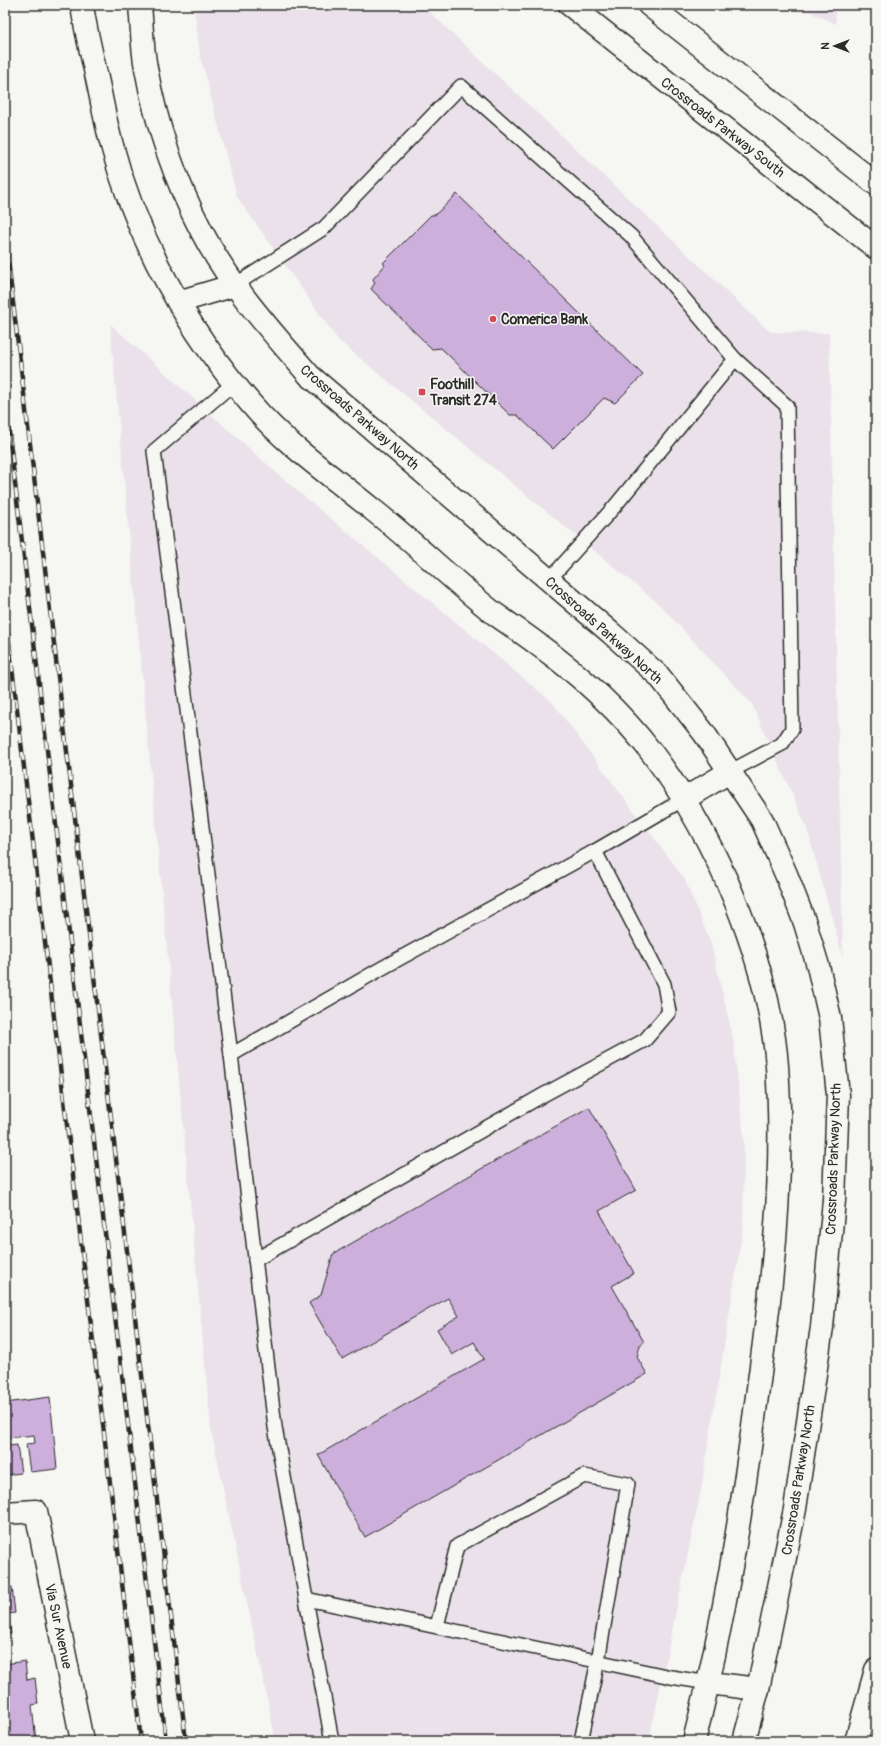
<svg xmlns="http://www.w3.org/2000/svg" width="881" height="1746" viewBox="0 0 881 1746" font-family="Pangolin,sans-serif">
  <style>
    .built { fill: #eae1eb }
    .building { fill: #cdafdc; stroke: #2b2b2b }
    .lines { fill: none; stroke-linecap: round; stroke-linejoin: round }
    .service-casing { stroke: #2b2b2b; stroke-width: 16 }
    .minor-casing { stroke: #2b2b2b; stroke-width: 25 }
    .tertiary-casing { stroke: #2b2b2b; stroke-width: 25 }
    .motorway-casing { stroke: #2b2b2b; stroke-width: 25 }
    .service { stroke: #f6f6f2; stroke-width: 13 }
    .minor { stroke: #f6f6f2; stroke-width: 22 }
    .tertiary { stroke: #f6f6f2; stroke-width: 22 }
    .motorway { stroke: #f6f6f2; stroke-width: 22 }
    .rail-casing { stroke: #2b2b2b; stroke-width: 4.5 }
    .rail { stroke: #f6f6f2; stroke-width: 3; stroke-dasharray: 9; stroke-linecap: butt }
    .poi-dot { fill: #d1495b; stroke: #f6f6f2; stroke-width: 1.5 }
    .labels { text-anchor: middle; stroke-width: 3; stroke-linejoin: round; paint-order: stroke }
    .street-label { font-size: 14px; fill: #2b2b2b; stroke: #f6f6f2 }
    .poi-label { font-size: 14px; font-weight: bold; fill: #2b2b2b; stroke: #f6f6f2; text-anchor: start }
  </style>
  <rect width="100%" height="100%" fill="#f6f6f2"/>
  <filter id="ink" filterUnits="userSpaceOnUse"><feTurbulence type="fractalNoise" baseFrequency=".025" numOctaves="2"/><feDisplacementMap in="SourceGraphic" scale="8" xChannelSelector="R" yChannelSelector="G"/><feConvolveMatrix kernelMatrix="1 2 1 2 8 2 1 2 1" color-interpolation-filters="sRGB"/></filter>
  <g filter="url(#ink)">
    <!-- built -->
    <g class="built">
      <polygon points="194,5 422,5 770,332 829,333 843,958 806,825 752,704 659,604 338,340 237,197 200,55"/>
      <polygon points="795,5 835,5 836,24"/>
      <polygon points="110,324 289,484 552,702 684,878 711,944 733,1038 744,1139 743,1228 701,1490 649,1741 276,1741 211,1429"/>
    </g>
    <!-- building -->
    <g class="building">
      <polygon points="457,194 643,375 615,403 604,398 553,449 517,415 510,415 441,348 432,349 371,289 375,283 373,279 385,265 383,263 431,215 435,215"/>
      <polygon points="589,1107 636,1190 599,1211 634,1273 612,1286 644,1342 640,1345 637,1357 647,1374 365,1537 318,1455 484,1359 474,1342 452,1355 437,1329 459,1316 448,1298 342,1359 309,1303 321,1295 333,1254"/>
      <polygon points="50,1397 57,1469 30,1472 26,1444 35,1443 34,1435 8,1438 9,1446 17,1445 21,1473 5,1475 5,1403"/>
      <polygon points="5,1585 5,1588 12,1587 15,1613 8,1614 11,1634 5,1634"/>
      <polygon points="25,1661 27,1680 35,1678 38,1704 32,1705 36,1741 5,1741 5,1664"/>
    </g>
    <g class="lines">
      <!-- service casing -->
      <g class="service-casing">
        <g id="service">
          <polyline points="235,285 324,228 461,86 631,236 735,359 615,506 549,580"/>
          <polyline points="234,383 154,451 231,1055 275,1427 306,1599 671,1677 709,1683"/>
          <polyline points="731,771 782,744 792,729 787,406 735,359"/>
          <polyline points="231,1055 384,967 595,851 684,799"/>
          <polyline points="255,1260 545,1094 645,1040 669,1012 664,984 595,851"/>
          <polyline points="306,1599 332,1741"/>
          <polyline points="437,1626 457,1546 584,1476 628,1484 598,1661 581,1741"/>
        </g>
      </g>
      <!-- minor casing -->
      <g class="minor-casing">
        <polyline id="minor" points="5,1513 36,1511 82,1741"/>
      </g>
      <!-- tertiary casing -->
      <g class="tertiary-casing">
        <g id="tertiary">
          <path d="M 82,5 C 85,28 91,51 96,74 C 101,96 105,120 111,142 C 136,238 187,330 252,405 C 287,446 332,476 373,510 C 415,543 453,581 495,614 C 509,624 523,633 536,643 C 579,674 620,711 652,753 C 716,837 769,961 777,1066 C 785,1176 772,1287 757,1396 C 742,1512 723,1628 694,1741"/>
          <path d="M 140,5 C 142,26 142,48 146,68 C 156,124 176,182 202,232 C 229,284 270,330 309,375 L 611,633 L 659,676 L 704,733 L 762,820 L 786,874 L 805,923 L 818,966 L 830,1018 L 838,1095 L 834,1200 L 822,1327 L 795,1509 L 758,1689 L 744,1741"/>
          <polyline points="570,5 876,248"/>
          <polyline points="649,5 876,184"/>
          <polyline points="178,302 235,285"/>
          <polyline points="684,799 731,771"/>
          <polyline points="709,1683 758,1689"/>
        </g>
      </g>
      <!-- motorway casing -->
      <g class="motorway-casing">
        <polyline id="motorway" points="856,1741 876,1670"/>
      </g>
      <!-- service -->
      <use href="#service" class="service"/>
      <!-- minor -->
      <use href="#minor" class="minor"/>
      <!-- tertiary -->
      <use href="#tertiary" class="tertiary"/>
      <!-- motorway -->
      <use href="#motorway" class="motorway"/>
      <!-- rail casing -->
      <g class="rail-casing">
        <g id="rail">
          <polyline points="5,236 186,1741"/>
          <polyline points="5,400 166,1741"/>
          <polyline points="5,609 141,1741"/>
        </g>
      </g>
      <!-- rail -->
      <use href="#rail" class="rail"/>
    </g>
  </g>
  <!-- markers -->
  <g class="poi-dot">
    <circle cx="493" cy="319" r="4"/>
    <rect x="418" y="388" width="8" height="8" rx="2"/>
  </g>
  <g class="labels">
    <!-- street labels -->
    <g class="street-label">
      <text transform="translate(723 127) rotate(38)" y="5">Crossroads Parkway South</text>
      <text transform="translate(360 417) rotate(41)" y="5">Crossroads Parkway North</text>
      <text transform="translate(604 630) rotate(42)" y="5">Crossroads Parkway North</text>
      <text transform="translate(833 1159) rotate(-88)" y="5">Crossroads Parkway North</text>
      <text transform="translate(798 1480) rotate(-81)" y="5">Crossroads Parkway North</text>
      <text transform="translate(59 1626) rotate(78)" y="5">Via Sur Avenue</text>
    </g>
    <!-- poi labels -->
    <g class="poi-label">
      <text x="501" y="324">Comerica Bank</text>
      <text x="430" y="389">Foothill<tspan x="430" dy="16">Transit 274</tspan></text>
    </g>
  </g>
  <!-- margin -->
  <rect width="881" height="1746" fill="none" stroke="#f6f6f2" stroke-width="20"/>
  <rect x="10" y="10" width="861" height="1726" fill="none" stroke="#2b2b2b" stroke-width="1.5" filter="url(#ink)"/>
  <!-- north arrow -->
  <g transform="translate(835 46) rotate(270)" stroke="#f6f6f2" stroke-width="3" paint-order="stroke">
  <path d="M0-3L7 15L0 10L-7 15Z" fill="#2b2b2b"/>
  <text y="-6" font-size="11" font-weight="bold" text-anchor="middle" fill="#2b2b2b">N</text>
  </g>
</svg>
